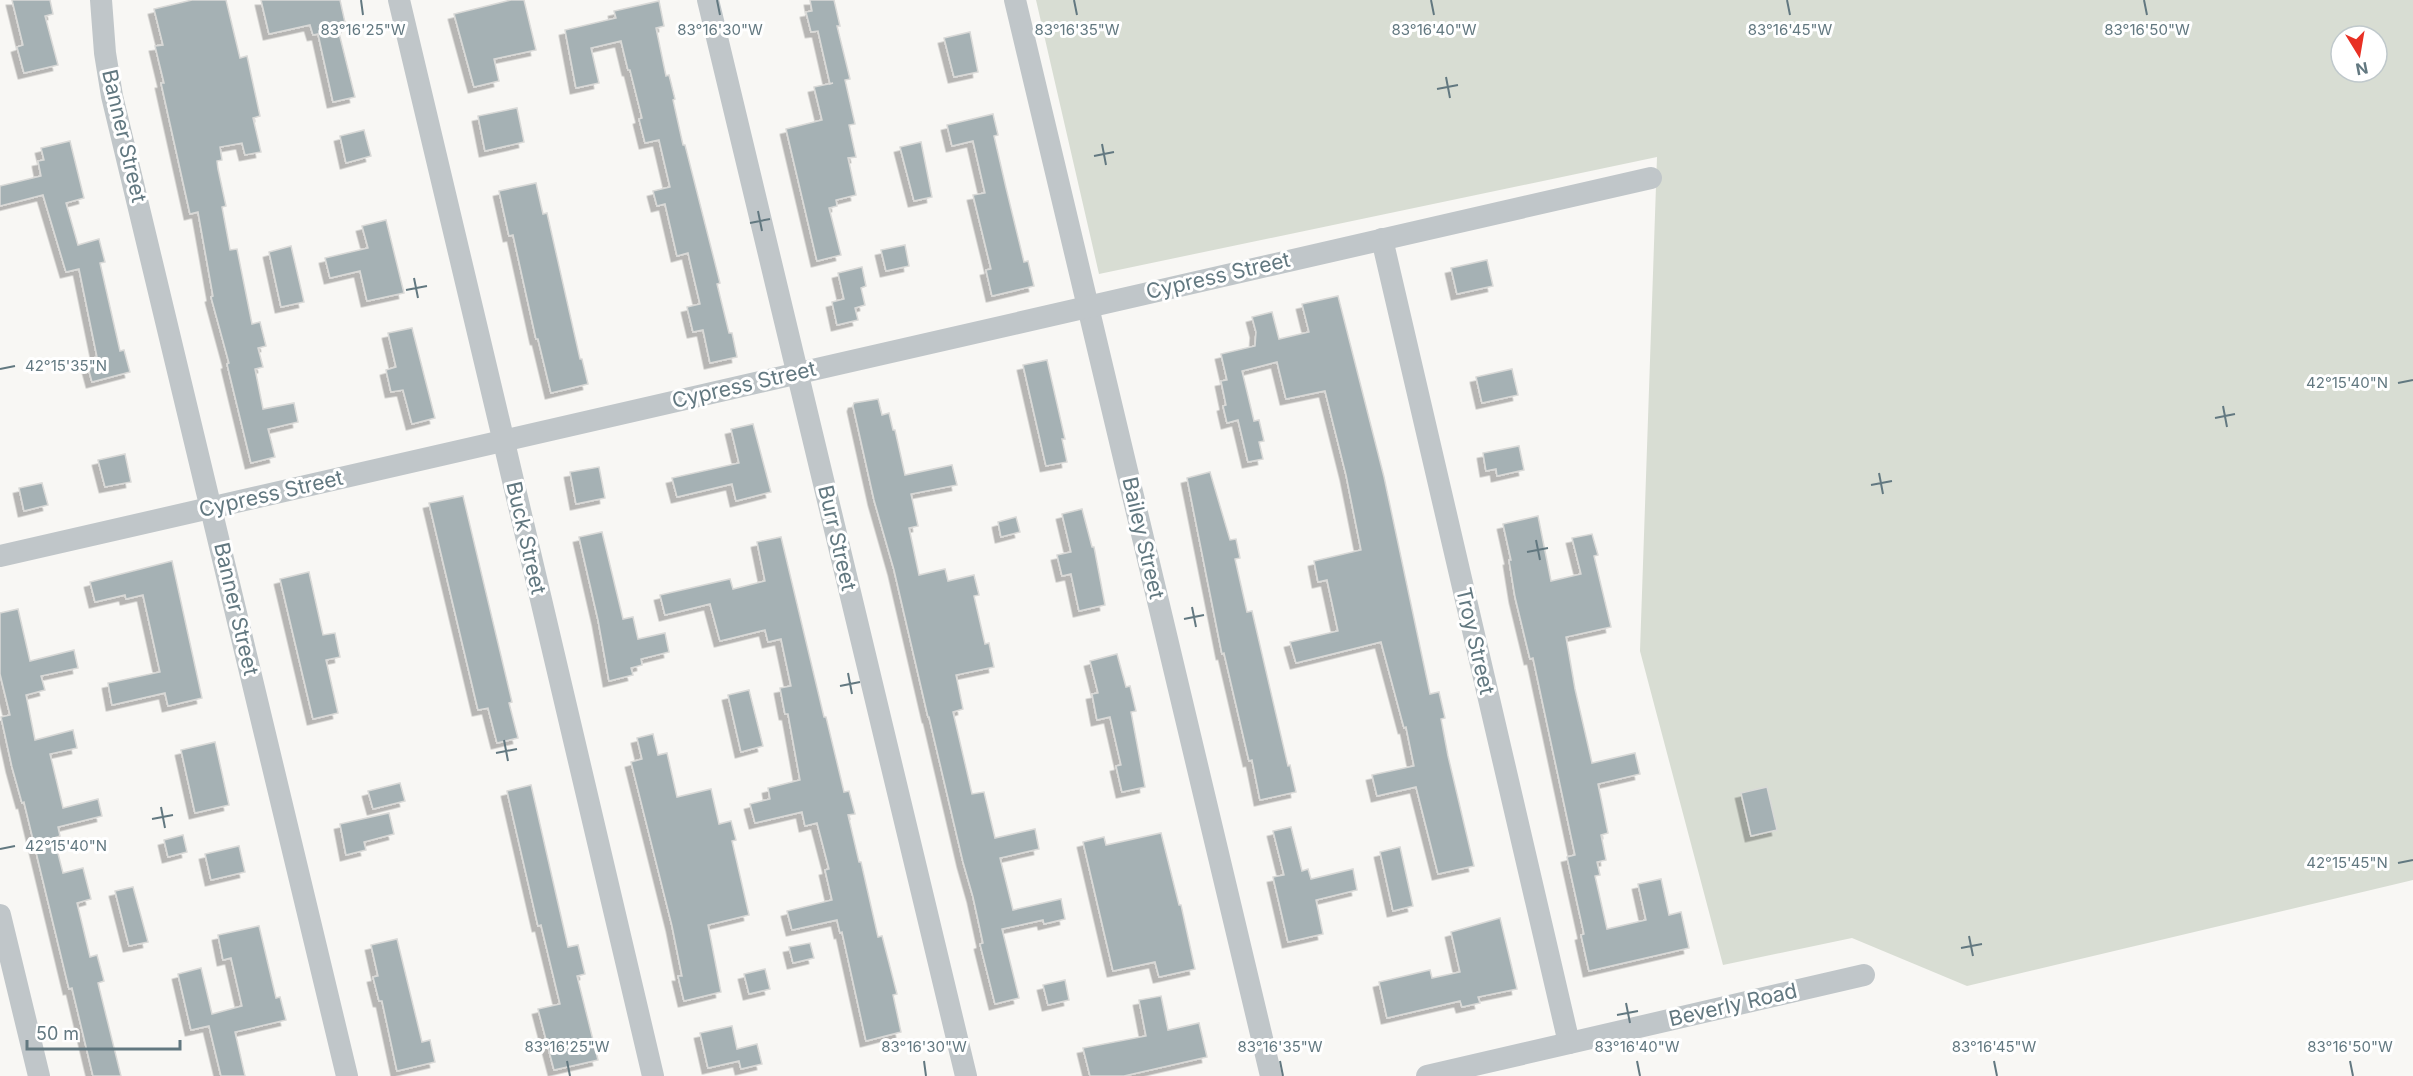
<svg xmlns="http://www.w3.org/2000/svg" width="2413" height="1076" viewBox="0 0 2413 1076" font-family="Inter,sans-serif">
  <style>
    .green { fill: #d8ddd3; fill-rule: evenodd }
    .building { fill: #a5b1b4; stroke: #d9d9d7; stroke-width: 1.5; filter: url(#shadow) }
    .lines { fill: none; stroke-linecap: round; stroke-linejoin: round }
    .minor { stroke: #c0c6c9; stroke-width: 22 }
    .ticks { fill: none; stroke: #627880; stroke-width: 2 }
    .labels { text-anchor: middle; stroke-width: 6; stroke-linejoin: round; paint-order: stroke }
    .street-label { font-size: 21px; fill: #627880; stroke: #fff }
    .ticks-label { font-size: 15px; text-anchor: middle; fill: #627880; stroke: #fff; stroke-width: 6; stroke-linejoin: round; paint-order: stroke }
  </style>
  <defs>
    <filter id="shadow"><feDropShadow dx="-5.5" dy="5.5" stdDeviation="0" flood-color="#0004"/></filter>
  </defs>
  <rect width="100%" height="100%" fill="#f8f7f4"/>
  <!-- green -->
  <path class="green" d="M 1036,0 L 2413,0 L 2413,880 L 1967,986 L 1852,938 L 1723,965 L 1640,651 L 1657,157 L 1099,274 ZM 2341,36 L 2377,36 L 2377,72 L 2341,72 Z"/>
  <!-- building -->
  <g class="building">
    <polygon points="12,0 50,0 53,14 45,16 58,65 24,73 17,47 23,45"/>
    <polygon points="192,0 226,0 240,58 247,56 260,116 253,118 261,152 245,155 242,143 220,147 222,160 217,161 218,169 226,206 222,207 230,250 237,249 252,324 260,322 266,346 258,348 263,367 255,369 263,409 294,403 298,422 268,429 275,457 251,463 227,364 229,363 211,297 213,296 198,212 190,214 161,83 164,83 155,46 163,45 154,9"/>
    <polygon points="261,0 340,0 346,27 338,29 355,97 333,102 318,34 313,35 310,25 269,34"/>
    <polygon points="511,0 524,0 536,50 494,59 499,81 474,87 454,14"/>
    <polygon points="810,0 834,0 840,26 837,26 850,79 845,80 855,124 849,125 856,157 848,158 856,195 836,200 837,206 829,208 841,255 817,261 786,129 822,120 814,87 833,83 830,84 818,31 811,32 806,12 812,11"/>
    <polygon points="659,1 664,26 656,28 666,76 669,75 675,99 673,100 683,145 685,145 720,283 717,284 729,333 732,333 737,357 710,363 703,330 693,332 687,307 700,304 688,253 677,256 665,204 657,206 653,191 670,187 659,140 645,143 639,119 642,118 630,70 628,70 621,41 591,48 599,83 576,88 565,30 616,18 614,11"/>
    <polygon points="970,32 978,72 954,77 944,38"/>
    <polygon points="517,108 524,142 485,151 478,116"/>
    <polygon points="993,114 998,135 994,136 1006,188 1024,262 1028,261 1034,286 992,296 986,270 991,269 973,195 985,193 973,141 952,146 947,125"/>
    <polygon points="364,130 371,156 346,163 340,136"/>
    <polygon points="70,141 84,198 66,203 78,245 99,239 105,262 100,263 120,351 124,350 130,372 92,382 86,360 97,357 79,269 66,272 43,195 0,206 0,186 41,176 38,161 44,160 41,148"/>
    <polygon points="921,142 932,197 914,201 900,147"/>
    <polygon points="536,183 543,214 547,213 580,359 582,359 588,384 551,393 538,339 536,339 513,235 509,236 499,191"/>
    <polygon points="386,220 404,293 367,301 360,271 330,278 325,258 368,248 362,226"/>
    <polygon points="905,245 909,266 886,271 881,250"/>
    <polygon points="291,246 304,302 281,307 269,252"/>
    <polygon points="1487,260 1493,286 1457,294 1451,268"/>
    <polygon points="862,267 866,286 861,288 865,305 855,308 858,320 837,325 832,302 844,299 838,273"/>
    <polygon points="1338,296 1384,477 1430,694 1439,692 1445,718 1441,719 1448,756 1474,866 1438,874 1416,787 1377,796 1372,775 1414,766 1406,727 1404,728 1381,642 1296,663 1290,642 1338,631 1327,580 1318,582 1314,561 1361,550 1346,475 1325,391 1286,399 1277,362 1242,371 1254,421 1259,420 1264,441 1259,442 1263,459 1248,462 1238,420 1227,423 1223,406 1226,405 1221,381 1227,380 1221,354 1255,346 1256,332 1252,317 1272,312 1279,339 1309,332 1302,304"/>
    <polygon points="412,328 435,418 412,424 403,390 391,392 386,370 396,367 388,333"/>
    <polygon points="1047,360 1065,439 1062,439 1067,462 1046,466 1023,365"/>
    <polygon points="1512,369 1518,395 1482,403 1476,377"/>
    <polygon points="878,399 882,415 889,413 893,430 895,430 905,475 952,465 957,485 911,494 918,526 909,528 919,575 945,569 948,581 974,575 979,595 974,596 985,644 989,643 994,667 956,675 963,709 953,712 972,794 984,792 995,838 1035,829 1039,849 1000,858 1013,910 1061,899 1065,919 1044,924 1043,920 1002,929 1019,998 995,1004 980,944 983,943 973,897 963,862 929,717 928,717 894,570 874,500 853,406 854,403"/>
    <polygon points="753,424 771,492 736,501 732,484 677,497 672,478 739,463 731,429"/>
    <polygon points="1519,446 1524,470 1497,476 1496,469 1486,471 1483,453"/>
    <polygon points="125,454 131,482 105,487 98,460"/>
    <polygon points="599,467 605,498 576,504 570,472"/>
    <polygon points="1210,472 1230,540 1236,539 1240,558 1235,559 1247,612 1252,611 1288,766 1290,765 1296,792 1260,800 1252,760 1249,761 1224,653 1222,654 1187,478"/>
    <polygon points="42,483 48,505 24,511 19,488"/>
    <polygon points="463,496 512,702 509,703 518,738 497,743 488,708 478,710 429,503"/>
    <polygon points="1082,509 1092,547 1094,547 1105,605 1079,611 1071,574 1062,576 1057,555 1071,552 1062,514"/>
    <polygon points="1538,516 1551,581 1581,574 1572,538 1592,534 1598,555 1594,556 1611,627 1566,637 1575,689 1592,763 1635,753 1640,774 1598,784 1608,833 1601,835 1606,860 1597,862 1600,875 1595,876 1607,929 1646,920 1638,884 1661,879 1669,915 1681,912 1689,948 1589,971 1581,935 1584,934 1567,857 1575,855 1533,658 1530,659 1515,597 1509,560 1511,560 1503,524"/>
    <polygon points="1016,517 1020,532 1001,537 998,522"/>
    <polygon points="602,532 623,619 633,617 638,639 665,633 669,652 641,659 642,665 631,668 633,675 609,681 598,620 579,537"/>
    <polygon points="781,537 824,717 826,717 844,792 849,791 855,814 848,815 859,862 861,862 878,937 882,936 897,994 893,995 901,1032 866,1041 842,932 840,933 837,920 792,930 787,911 832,900 825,870 829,869 817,823 805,826 802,812 755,823 750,804 770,799 768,788 800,780 788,714 785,714 780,688 791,686 781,639 768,642 765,630 720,641 710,604 665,615 660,595 730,579 733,589 765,581 757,542"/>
    <polygon points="172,561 202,698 168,706 165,693 112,705 108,683 160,672 143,595 126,599 125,595 95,602 90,582"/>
    <polygon points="309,572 323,635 335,633 340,657 326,660 338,713 313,719 280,579"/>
    <polygon points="18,609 30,661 74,650 78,668 41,676 45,690 26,695 35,740 73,730 77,748 50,754 63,808 98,799 102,816 58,827 60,836 54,838 63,873 83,868 91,899 77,903 90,957 97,955 104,981 98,983 121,1076 93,1076 72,988 69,989 24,802 22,803 12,767 1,717 10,715 0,674 0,613"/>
    <polygon points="1117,654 1126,687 1130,686 1136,711 1131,712 1145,787 1122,792 1116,766 1121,765 1110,717 1097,720 1092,694 1098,693 1090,661"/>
    <polygon points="749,690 763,746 741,752 728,695"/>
    <polygon points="653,734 658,755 667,753 677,797 711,789 719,824 731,821 736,840 732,841 749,915 708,925 721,992 684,1001 678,976 682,976 672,926 631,762 642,759 637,738"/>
    <polygon points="215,742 229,805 195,813 181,750"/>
    <polygon points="400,783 405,801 373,809 368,791"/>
    <polygon points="531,785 568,947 578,945 585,974 577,976 598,1060 554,1070 538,1009 560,1004 541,925 538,926 507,791"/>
    <polygon points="1767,787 1777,830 1751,836 1741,793"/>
    <polygon points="389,813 394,834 364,842 366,850 346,855 340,824"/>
    <polygon points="1291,827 1302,871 1308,869 1311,879 1353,869 1357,890 1316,900 1323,934 1288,942 1273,877 1284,875 1273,831"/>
    <polygon points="1161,833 1179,905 1181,905 1195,969 1159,977 1155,962 1113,971 1083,842 1104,837 1106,845"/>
    <polygon points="183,835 187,852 168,857 164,840"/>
    <polygon points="239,846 245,872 211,880 205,854"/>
    <polygon points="1400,847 1413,906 1393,911 1380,852"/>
    <polygon points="133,887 148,942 129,946 115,891"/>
    <polygon points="1500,918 1517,989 1478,997 1480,1003 1462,1007 1460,1001 1387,1018 1379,982 1430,970 1432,978 1460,972 1451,932"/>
    <polygon points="259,926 276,998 280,997 286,1020 235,1032 245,1076 221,1076 209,1026 191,1030 178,974 201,968 212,1014 242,1006 231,958 223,960 218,935"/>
    <polygon points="397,939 422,1042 430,1040 435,1062 397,1071 382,1001 379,1001 373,977 378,976 371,945"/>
    <polygon points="810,943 814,958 793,963 789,947"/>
    <polygon points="765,969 770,989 749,994 744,974"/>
    <polygon points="1065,980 1069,1000 1048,1005 1043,985"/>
    <polygon points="1161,996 1168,1030 1199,1023 1207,1057 1124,1076 1090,1076 1083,1048 1146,1036 1139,1000"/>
    <polygon points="732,1026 737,1049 757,1044 762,1064 741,1069 739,1061 708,1068 700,1033"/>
  </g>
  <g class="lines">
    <!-- minor -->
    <g class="minor">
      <polyline points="101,0 105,53 112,96 347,1076"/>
      <path d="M 399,0 C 486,358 567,718 653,1076"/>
      <polyline points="708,0 966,1076"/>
      <polyline points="1015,0 1271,1076"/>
      <polyline points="1382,239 1569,1043"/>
      <polyline points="0,556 1651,178"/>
      <polyline points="0,915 39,1076"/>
      <polyline points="1427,1076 1864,975"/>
    </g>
  </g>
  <!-- ticks -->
  <path class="ticks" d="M 361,0 L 363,15M 717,0 L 720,15M 1074,0 L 1077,15M 1431,0 L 1434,15M 1787,0 L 1790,15M 2144,0 L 2147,15M 1446,77 L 1450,98M 1437,89 L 1458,85M 1102,144 L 1106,165M 1094,156 L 1114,152M 758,211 L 762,231M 750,223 L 770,219M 414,278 L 418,298M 406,290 L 427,286M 0,369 L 15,366M 2398,383 L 2413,380M 2223,406 L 2227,427M 2215,418 L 2235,414M 1879,473 L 1883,494M 1871,485 L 1892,481M 1536,540 L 1540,560M 1527,552 L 1548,548M 1192,607 L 1196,627M 1184,619 L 1204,615M 848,673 L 852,694M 840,686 L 860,682M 504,740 L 508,761M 496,753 L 517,749M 161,807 L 165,828M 152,819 L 173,815M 0,849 L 15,846M 2398,863 L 2413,860M 1969,936 L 1973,956M 1961,948 L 1982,944M 1626,1003 L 1630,1023M 1617,1015 L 1638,1011M 567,1061 L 570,1076M 924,1061 L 926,1076M 1280,1061 L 1283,1076M 1637,1061 L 1640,1076M 1994,1061 L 1997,1076M 2350,1061 L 2353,1076"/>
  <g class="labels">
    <!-- street labels -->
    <g class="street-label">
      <text transform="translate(124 136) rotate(77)" y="7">Banner Street</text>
      <text transform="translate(1218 276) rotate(-13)" y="7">Cypress Street</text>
      <text transform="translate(744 385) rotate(-13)" y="7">Cypress Street</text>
      <text transform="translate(271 494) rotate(-13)" y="7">Cypress Street</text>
      <text transform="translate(526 538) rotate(77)" y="7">Buck Street</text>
      <text transform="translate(837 538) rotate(77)" y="7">Burr Street</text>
      <text transform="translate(1143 538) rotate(77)" y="7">Bailey Street</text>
      <text transform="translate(236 609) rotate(77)" y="7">Banner Street</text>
      <text transform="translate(1475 641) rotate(77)" y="7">Troy Street</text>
      <text transform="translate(1733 1005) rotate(-13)" y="7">Beverly Road</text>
    </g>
  </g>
  <g class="ticks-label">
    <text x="363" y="35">83°16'25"W</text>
    <text x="720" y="35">83°16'30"W</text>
    <text x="1077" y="35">83°16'35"W</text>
    <text x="1434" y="35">83°16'40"W</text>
    <text x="1790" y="35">83°16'45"W</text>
    <text x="2147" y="35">83°16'50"W</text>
    <text x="66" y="371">42°15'35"N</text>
    <text x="2347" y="388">42°15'40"N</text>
    <text x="66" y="851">42°15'40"N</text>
    <text x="2347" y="868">42°15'45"N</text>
    <text x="567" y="1052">83°16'25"W</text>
    <text x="924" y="1052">83°16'30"W</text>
    <text x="1280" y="1052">83°16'35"W</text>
    <text x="1637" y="1052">83°16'40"W</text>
    <text x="1994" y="1052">83°16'45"W</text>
    <text x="2350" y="1052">83°16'50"W</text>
  </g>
  <!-- north arrow -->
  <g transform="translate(2359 54) rotate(169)"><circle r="28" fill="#ffffff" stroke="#c0c9cc" stroke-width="1.5"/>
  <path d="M0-4.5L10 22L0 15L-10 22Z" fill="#e83024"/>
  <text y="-9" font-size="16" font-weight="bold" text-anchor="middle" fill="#627880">N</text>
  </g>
  <!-- scale -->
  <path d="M27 1040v9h153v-9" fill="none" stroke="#627880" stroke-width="3"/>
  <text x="36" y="1040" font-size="18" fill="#627880" stroke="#ffffff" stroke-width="4.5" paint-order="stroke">50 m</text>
</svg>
